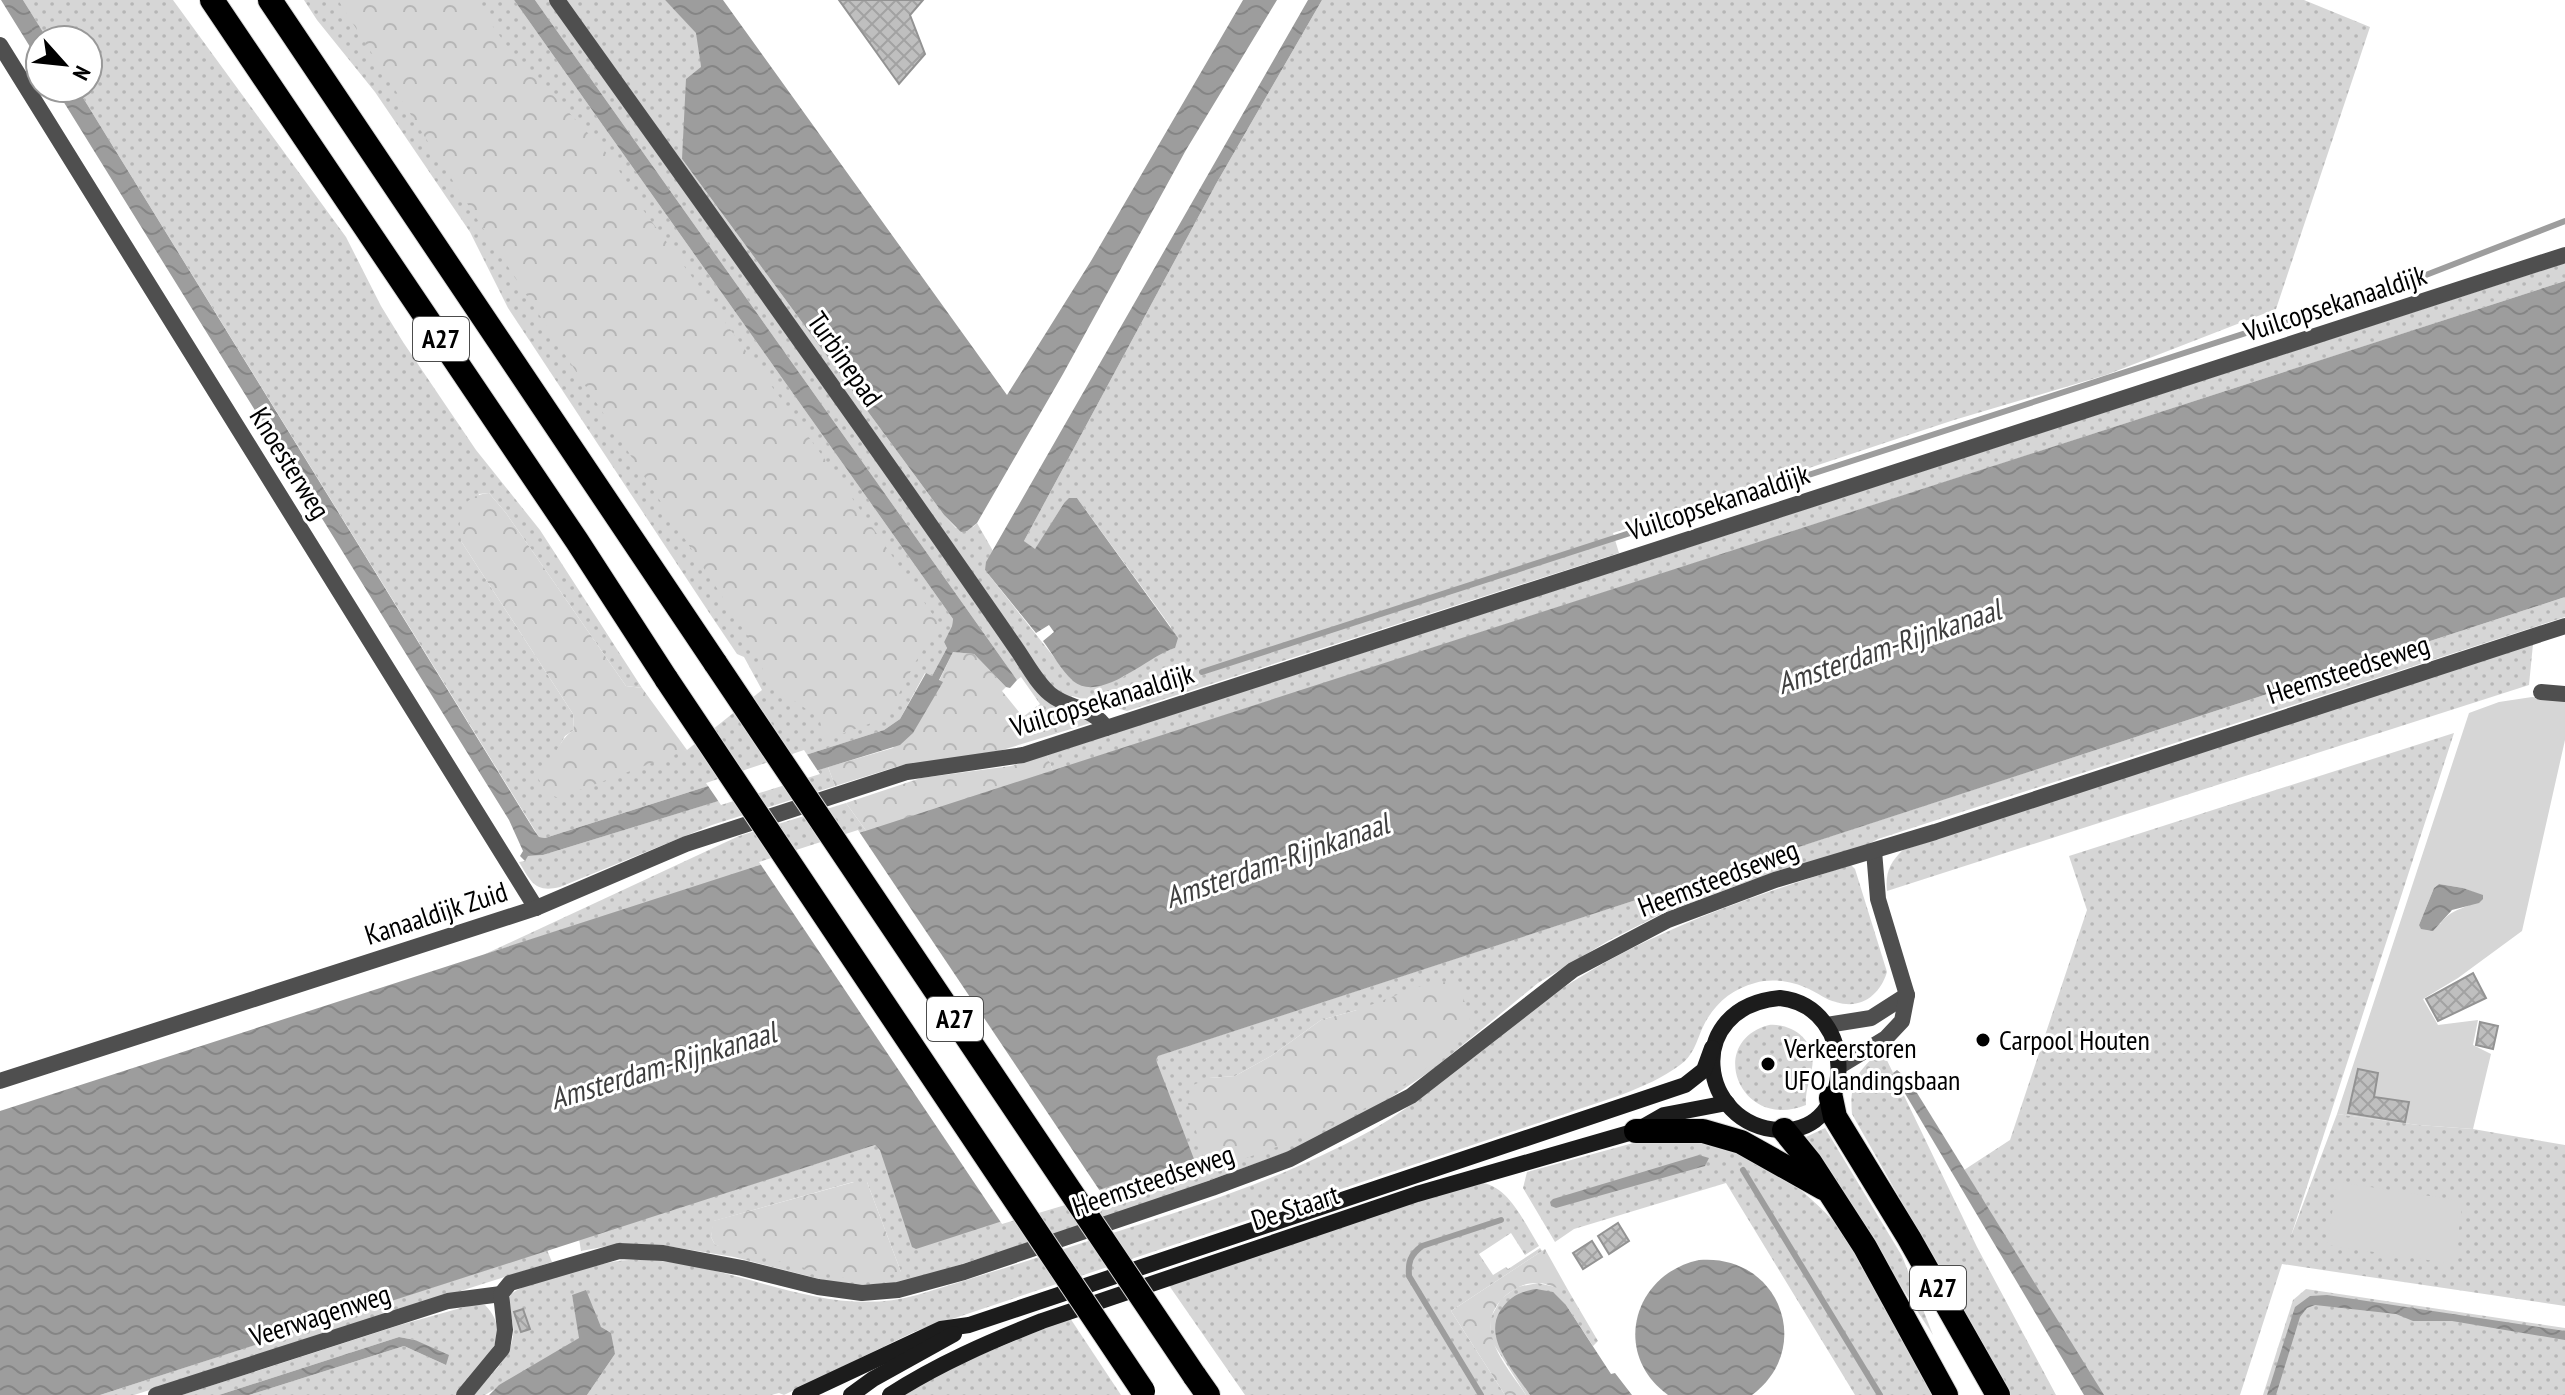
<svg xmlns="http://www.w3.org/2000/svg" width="2565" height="1395" viewBox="0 0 2565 1395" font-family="'PT Sans Narrow',sans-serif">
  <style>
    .grass { fill: url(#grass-dots); fill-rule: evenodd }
    .forest { fill: url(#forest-crowns) }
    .garden { fill: #d6d6d6; fill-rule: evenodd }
    .water { fill: url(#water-waves) }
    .pier { fill: #fff }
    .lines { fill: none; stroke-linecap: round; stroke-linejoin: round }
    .stream { stroke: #9d9d9d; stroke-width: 6 }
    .building { fill: url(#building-cross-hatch); stroke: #939393; stroke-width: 2 }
    .motorway-casing { stroke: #dbdbdb; stroke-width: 26 }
    .minor { stroke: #4f4f4f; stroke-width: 16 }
    .secondary { stroke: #1c1c1c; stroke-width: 16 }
    .motorway { stroke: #000; stroke-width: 24 }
    .motorway-bridge-casing { stroke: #dbdbdb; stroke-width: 26; stroke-linecap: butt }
    .motorway-bridge { stroke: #000; stroke-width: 24 }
    .poi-dot { fill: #000; stroke: #fff; stroke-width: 3 }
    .labels { text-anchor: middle; stroke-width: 6; stroke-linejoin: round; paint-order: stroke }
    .shield { fill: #fff; stroke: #4c4c4c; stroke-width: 2 }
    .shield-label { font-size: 26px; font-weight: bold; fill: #000 }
    .street-label { font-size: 28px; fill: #000; stroke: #fff }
    .poi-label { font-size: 28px; fill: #000; stroke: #fff; text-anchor: start }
    .water-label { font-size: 30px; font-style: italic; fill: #3e3e3e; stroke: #fff }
  </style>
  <defs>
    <pattern id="grass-dots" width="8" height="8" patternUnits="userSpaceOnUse" patternTransform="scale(2)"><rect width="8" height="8" fill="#d6d6d6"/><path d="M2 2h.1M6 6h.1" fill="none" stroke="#b6b6b6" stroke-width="1.8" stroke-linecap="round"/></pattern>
    <pattern id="forest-crowns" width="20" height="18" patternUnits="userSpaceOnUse" patternTransform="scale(2)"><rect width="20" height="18" fill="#d6d6d6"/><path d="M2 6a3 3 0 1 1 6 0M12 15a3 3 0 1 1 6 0" fill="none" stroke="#b6b6b6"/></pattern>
    <pattern id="water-waves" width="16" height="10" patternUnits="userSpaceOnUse" patternTransform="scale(2)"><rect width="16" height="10" fill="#9d9d9d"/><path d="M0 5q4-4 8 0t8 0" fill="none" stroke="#858585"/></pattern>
    <pattern id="building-cross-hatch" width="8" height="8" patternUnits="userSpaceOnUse" patternTransform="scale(2)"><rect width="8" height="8" fill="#bfbfbf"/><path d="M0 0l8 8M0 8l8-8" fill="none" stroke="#a2a2a2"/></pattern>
  </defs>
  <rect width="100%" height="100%" fill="#fff"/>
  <!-- grass -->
  <g class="grass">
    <polygon points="23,0 173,0 346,237 381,306 403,342 476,450 540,530 642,688 626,686 506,513 489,493 479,494 461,541 573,714 574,730 565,736 553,758 687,750 762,690 744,657 737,654 710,614 508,308 470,232 375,92 317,20 304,0 514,0 953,619 952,626 944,642 947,648 932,676 925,673 900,719 884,730 545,838 539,837 77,88 88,88 88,40 48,40"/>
    <polygon points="535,0 665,0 697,33 701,67 682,159 944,515 956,528 973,527 977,523 993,551 985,570 1072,680 1123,677 1158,653 1175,648 1171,627 1077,498 1064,503 1035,550 1024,541 1216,184 1322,0 2304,0 2370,27 2276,309 2106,375 1954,420 1613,533 1619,553 1127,711 1072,696 1065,709 1044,716 1038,706 1040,704 1021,677 1017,680"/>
    <polygon points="2565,263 2565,281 1053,771 1047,755"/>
    <path d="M 2565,597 L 2565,617 L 1878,839 L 1859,849 L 1749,881 L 1663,913 L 1608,941 L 1538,983 L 1432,1070 L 1387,1100 L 1301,1147 L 1120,1213 L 900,1284 L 843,1285 L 734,1257 L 667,1246 L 619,1244 L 581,1251 L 579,1239 L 875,1145 L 879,1149 L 1156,1060 L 1157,1056 ZM 1357,1010 L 1206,1165 L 1209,1078 L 1235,1076 L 1271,1056 L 1321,1020 ZM 853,1182 L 867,1182 L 901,1272 L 715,1245 L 711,1237 L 714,1221 Z"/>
    <path d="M 2533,644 L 2529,685 L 1887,891 C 1885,873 1890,862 1903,850 Z"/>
    <polygon points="2454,733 2291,1236 2337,1114 2418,1125 2473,1129 2565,1145 2565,1306 2282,1264 2240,1395 2101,1395 1964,1170 2010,1140 2087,910 2069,856"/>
    <path d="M 828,767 L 835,786 L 712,825 L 560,887 C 535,893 531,882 519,862 L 525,861 L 527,856 L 543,855 Z"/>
    <polygon points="846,803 867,832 483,955 739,836"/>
    <path d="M 1851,865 L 1855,869 L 1887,972 C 1880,995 1861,1010 1836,1002 C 1826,1000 1818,993 1809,989 C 1793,981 1772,978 1755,983 C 1731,989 1712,1006 1702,1029 C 1696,1043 1693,1056 1680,1065 C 1646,1090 1601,1101 1562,1115 L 916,1331 L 784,1395 L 779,1393 L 771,1395 L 587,1395 L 615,1354 L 601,1327 L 572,1295 L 580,1338 L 485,1395 L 473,1395 C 490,1375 517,1354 513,1325 C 511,1314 506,1305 511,1294 C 528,1282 552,1278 572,1272 C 591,1267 610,1261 629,1260 C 726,1256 821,1323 917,1295 C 984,1275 1052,1253 1119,1231 C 1206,1203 1288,1176 1370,1131 C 1436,1094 1488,1038 1551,996 C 1643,933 1746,898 1851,865 Z"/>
    <path d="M 1769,1025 C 1793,1023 1817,1041 1812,1068 C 1810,1081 1805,1091 1806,1105 C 1740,1132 1705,1042 1769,1025 Z"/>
    <path d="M 1882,1050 L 1977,1247 L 2056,1395 L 2011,1395 L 1852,1114 C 1849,1082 1858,1070 1882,1050 Z"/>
    <polygon points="1825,1128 1902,1256 1933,1335 1804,1138"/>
    <path d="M 1706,1141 C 1718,1145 1731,1148 1743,1152 C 1775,1165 1816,1201 1839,1227 L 1936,1395 L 1855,1395 L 1726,1183 L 1574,1229 L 1555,1242 L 1523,1188 L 1527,1172 L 1637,1142 Z"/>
    <path d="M 1483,1183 C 1510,1188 1525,1224 1539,1246 L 1525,1255 L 1511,1233 L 1479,1254 L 1493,1275 L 1506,1267 L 1508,1269 L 1540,1248 L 1542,1251 L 1451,1311 L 1505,1395 L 1245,1395 L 1168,1284 L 1413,1202 Z"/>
    <polygon points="547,1250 552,1262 134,1395 100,1395"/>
    <polygon points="1538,1283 1568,1290 1598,1341 1593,1346 1566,1305 1501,1351 1530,1395 1526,1395 1491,1340 1490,1319 1501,1299 1517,1287"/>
    <polygon points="2306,1289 2565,1328 2565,1395 2263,1395 2293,1300"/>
    <path d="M 475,1304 L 485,1305 C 517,1337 478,1370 456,1395 L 249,1395 L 404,1346 L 446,1365 L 415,1340 L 399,1337 L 219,1395 L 182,1395 L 400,1325 Z"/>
    <polygon points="1070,1318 1121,1395 902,1395 937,1373"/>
  </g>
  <!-- forest -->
  <g class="forest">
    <polygon points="338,0 474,0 507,46 612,159 644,211 832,469 940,625 916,661 890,711 877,721 825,740 819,718 767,682 755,647 477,219"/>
    <path d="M 489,493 L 506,513 L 626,686 L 642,688 L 687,750 L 558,798 L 546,792 L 538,778 L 542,765 C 557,756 559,739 574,730 L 573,714 L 461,541 C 458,516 459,496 489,493 Z"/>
    <polygon points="953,652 974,654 1006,687 1002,691 1023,717 1037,706 1044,715 1065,709 1094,722 999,751 899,766 835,786 828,767 893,748 939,681"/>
    <polygon points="1047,755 1053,771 867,832 846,803 921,778 1011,766"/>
    <path d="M 1437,980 L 1460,987 L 1471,1023 C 1456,1037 1442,1053 1427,1067 C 1366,1118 1288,1143 1215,1169 L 1206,1165 L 1187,1100 L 1191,1086 L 1209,1078 L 1235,1076 L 1271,1056 L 1321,1020 L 1357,1010 Z"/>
    <polygon points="854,1182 867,1182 901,1272 876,1279 844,1278 715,1245 711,1237 713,1221"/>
    <path d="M 1545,1249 L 1568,1290 C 1557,1290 1548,1283 1538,1283 C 1525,1282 1513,1289 1504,1297 C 1471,1329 1507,1366 1526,1395 L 1505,1395 L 1451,1311 Z"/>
  </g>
  <!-- garden -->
  <g class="garden">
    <path d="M 2532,697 L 2565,700 L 2565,740 L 2522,931 L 2458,978 L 2423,999 L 2438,1025 L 2478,1020 L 2473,1045 L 2491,1054 L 2473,1129 L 2418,1125 L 2337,1114 L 2469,713 L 2499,702 ZM 2439,884 L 2463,888 L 2483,896 C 2470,910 2454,905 2440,924 L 2419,925 L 2434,888 Z"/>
    <polygon points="2337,1182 2463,1201 2454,1264 2327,1245"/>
  </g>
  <!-- water -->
  <g class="water">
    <polygon points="1,0 23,0 48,40 40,40 40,63"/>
    <polygon points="514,0 535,0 1017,680 1010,688 1006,687 974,654 953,652 939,680 943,682 913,733 900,745 543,855 528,856 525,861 520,856 523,851 509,820 55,88 77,88 534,830 539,837 545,838 884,730 900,719 926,673 932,676 947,648 944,642 952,626 953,619"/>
    <polygon points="665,0 723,0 1007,395 1091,261 1243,0 1277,0 1186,150 1063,374 977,523 967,531 961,532 944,515 682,159 686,79 701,67 696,33"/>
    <path d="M 1308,0 L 1322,0 L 1216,184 L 1024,541 L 1035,549 L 1064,503 L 1069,498 L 1077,498 L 1178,638 L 1175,648 C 1147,656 1101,704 1073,681 C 1061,670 1052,653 1043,641 L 1054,632 L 1049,625 L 1036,633 L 985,570 L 986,562 Z"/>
    <polygon points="2565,281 2565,597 1158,1056 1156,1060 1194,1159 916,1249 912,1247 880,1150 875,1145 100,1395 0,1395 0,1111"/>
    <polygon points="2439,884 2463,888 2483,895 2483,899 2479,903 2452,910 2433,931 2421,929 2419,925 2434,888"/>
    <polygon points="1897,1070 1909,1080 2104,1395 2084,1395 1897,1080 1893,1073"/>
    <polygon points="1699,1155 1709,1158 1705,1166 1556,1208 1551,1206 1550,1202 1553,1199"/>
    <path d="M 1699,1260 C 1778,1253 1816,1347 1752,1395 L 1668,1395 C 1611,1354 1633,1274 1699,1260 Z"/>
    <path d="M 1536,1289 L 1553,1292 L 1566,1305 L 1611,1374 L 1615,1373 L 1632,1395 L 1530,1395 C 1515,1372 1483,1339 1500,1311 C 1510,1296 1519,1292 1536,1289 Z"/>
    <polygon points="586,1290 601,1327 611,1333 615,1354 587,1395 489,1395 499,1385 579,1338 572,1295"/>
    <polygon points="2327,1295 2565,1331 2565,1340 2452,1321 2413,1321 2396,1314 2315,1305 2307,1308 2300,1317 2276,1395 2267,1395 2295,1307 2310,1296"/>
    <polygon points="399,1337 415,1340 449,1355 446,1365 404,1346 249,1395 219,1395"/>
  </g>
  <!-- pier -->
  <g class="pier">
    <polygon points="804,750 820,774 721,805 706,783"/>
    <polygon points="858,830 1102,1194 1002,1224 759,862"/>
  </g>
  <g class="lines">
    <!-- stream -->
    <g class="stream">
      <polyline points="2413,280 2565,221"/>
      <polyline points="1202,672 2366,294"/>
      <polyline points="1743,1170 1880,1395"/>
      <path d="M 1481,1395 L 1409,1276 C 1408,1262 1410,1255 1422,1246 L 1501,1220"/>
    </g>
  </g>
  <!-- building -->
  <g class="building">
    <polygon points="839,0 923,0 910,15 925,54 899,84"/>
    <polygon points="2473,973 2486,998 2438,1021 2426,999"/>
    <polygon points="2480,1022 2498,1026 2493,1049 2476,1045"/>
    <polygon points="2358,1069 2378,1073 2374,1097 2409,1102 2405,1122 2348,1113"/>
    <polygon points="1618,1223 1629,1241 1609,1254 1598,1236"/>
    <polygon points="1592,1241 1602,1257 1583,1269 1573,1253"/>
    <polygon points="523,1309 530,1329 521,1332 514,1312"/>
  </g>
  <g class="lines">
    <!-- motorway casing -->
    <g class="motorway-casing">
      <g id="motorway">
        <polyline points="212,0 577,541 667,680"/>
        <polyline points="270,0 716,664"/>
        <polyline points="1831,1098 1835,1117 1909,1238 1998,1395"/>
        <polyline points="1784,1130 1810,1162 1865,1247 1946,1395"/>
        <polyline points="1636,1131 1703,1131 1741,1142 1823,1188"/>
        <polyline points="1194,1375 1208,1395"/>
      </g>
    </g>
    <!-- minor -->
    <g class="minor">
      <path d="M 557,0 C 711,216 867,432 1018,651 C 1028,666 1037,683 1050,694 C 1068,709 1093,707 1106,728"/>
      <polyline points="0,45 536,908"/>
      <polyline points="2541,692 2565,694"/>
      <polyline points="1827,1025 1871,1018 1907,995"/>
      <polyline points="1840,1066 1886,1038 1902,1021 1907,995 1878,899 1874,851"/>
      <polyline points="0,1081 536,908 686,844 907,772 1023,755 2565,255"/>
      <polyline points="156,1395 448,1301 501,1294"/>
      <polyline points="464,1395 502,1349 505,1330 501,1294 510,1283 619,1251 663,1253 742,1268 818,1287 862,1293 898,1290 964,1272 1212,1188 1290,1159 1411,1096 1573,970 1668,920 1775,880 1935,832 2565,626"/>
    </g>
    <!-- secondary -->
    <g class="secondary">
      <path d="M 1780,998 C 1860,1007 1856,1134 1780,1130 C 1698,1126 1682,1007 1780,998 Z"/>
      <polyline points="800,1395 941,1329 969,1325 1685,1085 1704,1070 1712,1048"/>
      <polyline points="851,1395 873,1379 954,1334"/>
      <path d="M 890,1395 C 938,1364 989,1342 1042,1321 L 1417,1194 L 1636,1131 L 1664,1115 L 1727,1103"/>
    </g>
    <!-- motorway -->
    <use href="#motorway" class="motorway"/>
    <!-- motorway-bridge casing -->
    <g class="motorway-bridge-casing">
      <g id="motorway-bridge">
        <polyline points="716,664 1194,1375"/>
        <polyline points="667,680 1143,1391"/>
      </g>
    </g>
    <!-- motorway-bridge -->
    <use href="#motorway-bridge" class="motorway-bridge"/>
  </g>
  <!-- markers -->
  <g class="poi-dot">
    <circle cx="1983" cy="1040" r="8"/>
    <circle cx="1768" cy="1064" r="8"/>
  </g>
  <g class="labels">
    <!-- shield labels -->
    <g class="shield">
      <rect x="413" y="317" width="56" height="44" rx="6"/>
      <rect x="927" y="997" width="56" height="44" rx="6"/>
      <rect x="1910" y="1266" width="56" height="44" rx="6"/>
    </g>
    <g class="shield-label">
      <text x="441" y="348">A27</text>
      <text x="955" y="1028">A27</text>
      <text x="1938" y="1297">A27</text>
    </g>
    <!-- street labels -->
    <g class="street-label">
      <text transform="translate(2335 303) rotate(-18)" y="10">Vuilcopsekanaaldijk</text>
      <text transform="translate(845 359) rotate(55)" y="10">Turbinepad</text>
      <text transform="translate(290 463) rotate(58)" y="10">Knoesterweg</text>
      <text transform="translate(1718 502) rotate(-18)" y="10">Vuilcopsekanaaldijk</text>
      <text transform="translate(2348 669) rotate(-18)" y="10">Heemsteedseweg</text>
      <text transform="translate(1102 700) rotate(-17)" y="10">Vuilcopsekanaaldijk</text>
      <text transform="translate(1718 878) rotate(-21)" y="10">Heemsteedseweg</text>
      <text transform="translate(436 913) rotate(-18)" y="10">Kanaaldijk Zuid</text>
      <text transform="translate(1153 1180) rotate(-19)" y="10">Heemsteedseweg</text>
      <text transform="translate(1295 1207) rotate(-18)" y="10">De Staart</text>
      <text transform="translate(320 1315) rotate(-18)" y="10">Veerwagenweg</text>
    </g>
    <!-- poi labels -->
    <g class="poi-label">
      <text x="1999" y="1050">Carpool Houten</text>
      <text x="1784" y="1058">Verkeerstoren<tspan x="1784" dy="32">UFO landingsbaan</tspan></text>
    </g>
    <!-- water labels -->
    <g class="water-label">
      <text transform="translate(1889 647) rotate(-19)" y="10">Amsterdam-Rijnkanaal</text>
      <text transform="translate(1277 861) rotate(-19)" y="10">Amsterdam-Rijnkanaal</text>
      <text transform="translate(663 1066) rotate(-17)" y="10">Amsterdam-Rijnkanaal</text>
    </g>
  </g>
  <!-- north arrow -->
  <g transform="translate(64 64) rotate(117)"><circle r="38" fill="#ffffff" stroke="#999999" stroke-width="2"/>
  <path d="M0-6L14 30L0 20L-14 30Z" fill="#000000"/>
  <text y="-12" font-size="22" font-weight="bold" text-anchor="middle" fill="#000000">N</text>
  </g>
</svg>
